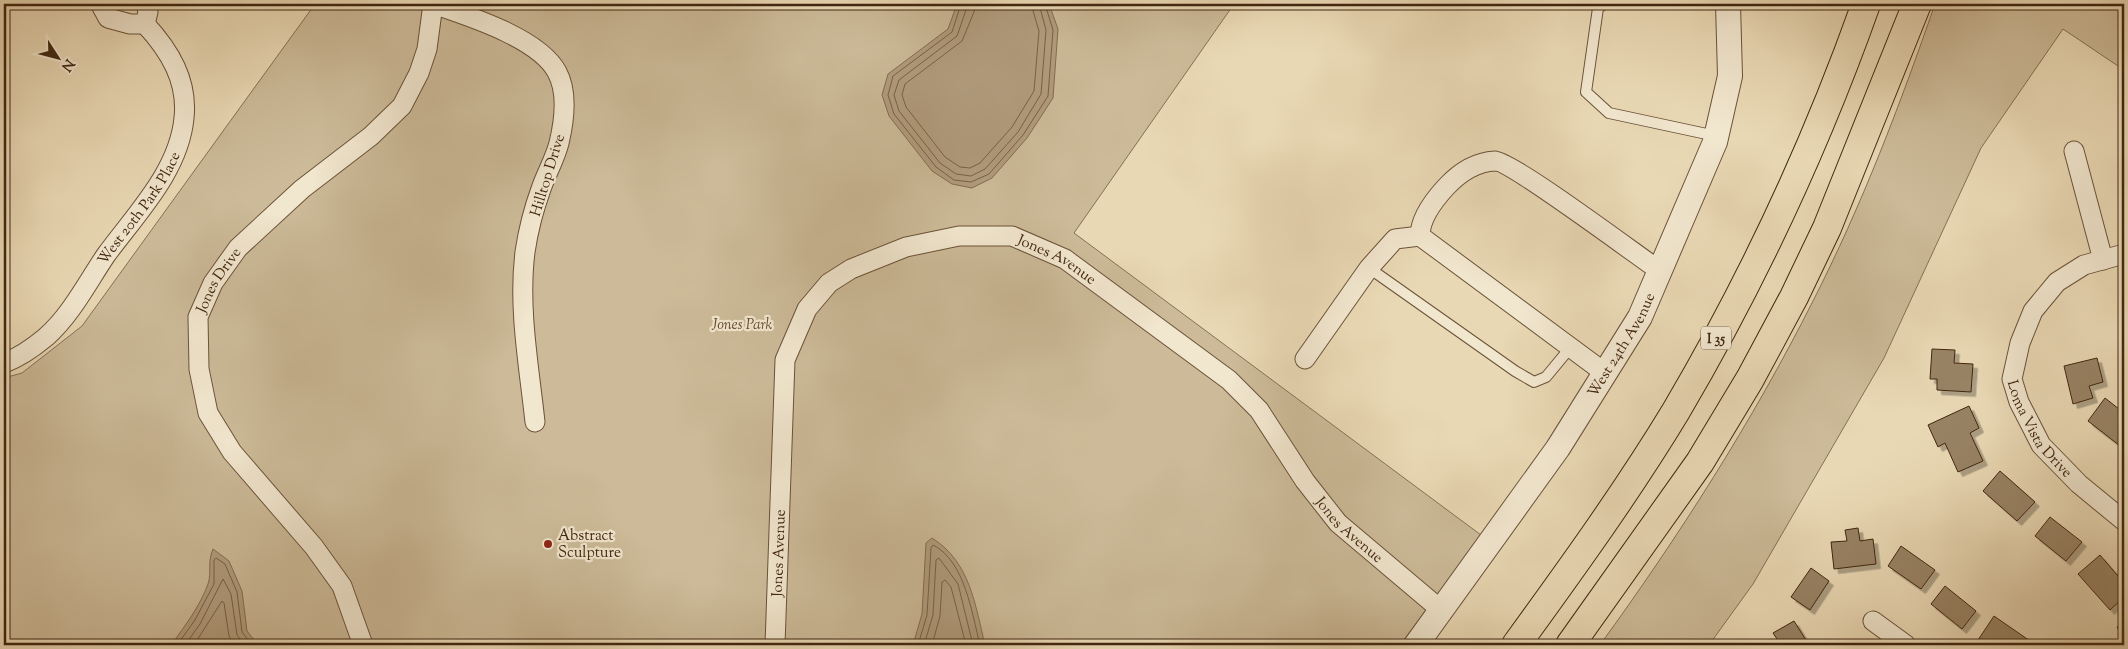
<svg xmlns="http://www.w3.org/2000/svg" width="2128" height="649" viewBox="0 0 2128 649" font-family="'Sorts Mill Goudy',serif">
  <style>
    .green { fill: #ccba98; stroke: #867054 }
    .water { fill: #b09b7c; stroke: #846c51 }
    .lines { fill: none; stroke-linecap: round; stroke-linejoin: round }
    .shore { stroke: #786046; stroke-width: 1 }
    .building { fill: #988365; stroke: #412610; filter: url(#shadow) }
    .service-casing { stroke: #6b5239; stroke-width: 12 }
    .minor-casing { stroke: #6b5239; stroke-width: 21 }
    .tertiary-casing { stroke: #6b5239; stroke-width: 26 }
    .motorway-casing { stroke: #412610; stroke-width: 30 }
    .service { stroke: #f1e6ce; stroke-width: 10 }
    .minor { stroke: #f1e6ce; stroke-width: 19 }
    .tertiary { stroke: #f1e6ce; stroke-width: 24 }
    .motorway { stroke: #e9d8b4; stroke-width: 28 }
    .poi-dot { fill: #8f2418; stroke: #f1e6ce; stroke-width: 2 }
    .labels { text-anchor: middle; stroke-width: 4.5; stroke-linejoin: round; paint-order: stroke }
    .shield { fill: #f1e6ce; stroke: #766049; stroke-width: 1 }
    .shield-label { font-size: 14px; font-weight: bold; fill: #412610 }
    .street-label { font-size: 15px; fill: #412610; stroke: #f1e6ce }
    .park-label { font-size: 15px; font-style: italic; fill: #644b32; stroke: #f1e6ce }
    .poi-label { font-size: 15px; fill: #412610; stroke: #f1e6ce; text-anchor: start }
  </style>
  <defs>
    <filter id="shadow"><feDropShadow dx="4.5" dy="4.5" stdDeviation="0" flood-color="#0004"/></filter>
  </defs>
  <rect width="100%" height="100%" fill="#e9d8b4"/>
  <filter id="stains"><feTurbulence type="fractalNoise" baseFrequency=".004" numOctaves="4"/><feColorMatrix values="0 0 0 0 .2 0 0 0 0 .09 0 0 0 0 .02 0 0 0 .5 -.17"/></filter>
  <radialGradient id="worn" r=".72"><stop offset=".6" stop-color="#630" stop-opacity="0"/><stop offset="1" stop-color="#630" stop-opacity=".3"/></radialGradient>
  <!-- green -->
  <g class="green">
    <polygon points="315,4 1234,4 1074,233 1481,535 1400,645 4,645 4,378 22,373 82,326"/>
    <path d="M 1935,4 L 2124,4 L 2124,70 L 2063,29 L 1981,148 L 1884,358 L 1753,584 L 1709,645 L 1600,645 C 1679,536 1752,422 1813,301 C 1862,205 1900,105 1935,4 Z"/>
  </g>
  <!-- water -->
  <g class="water">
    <polygon points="957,4 1049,4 1058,29 1053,98 1027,138 992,178 972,188 952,184 932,171 889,116 882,95 888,74 948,29"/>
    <path d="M 932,538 C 970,562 975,604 985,645 L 913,645 L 922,614 L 926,543 Z"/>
    <path d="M 213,549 L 229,561 L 242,591 L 247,631 L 258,645 L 171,645 C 185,626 200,606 208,584 C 212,572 207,563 213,549 Z"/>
  </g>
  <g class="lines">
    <!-- shore -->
    <g class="shore">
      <polyline points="961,4 952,32 893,76 888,95 894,114 936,167 954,180 971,182 989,174 1023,135 1048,96 1053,30 1045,4"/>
      <polyline points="968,4 957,36 899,80 894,95 899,111 940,163 956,174 971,176 985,169 1018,132 1041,94 1046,30 1039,4"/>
      <polyline points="975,4 974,12 962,41 905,84 902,95 906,107 945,157 960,167 970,168 980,163 1012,127 1034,91 1039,31 1031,4"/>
      <polyline points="177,645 195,620 214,584 214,560 216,558 225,564 237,592 242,632 252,645"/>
      <polyline points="185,645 200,624 223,579 231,594 237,635 244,645"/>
      <polyline points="194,645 222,601 224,603 229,636 234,645"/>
      <path d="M 918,645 L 927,615 L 931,548 L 933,545 C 965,561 972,614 980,645"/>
      <polyline points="924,645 933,615 936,560 939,558 958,584 973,645"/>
      <polyline points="932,645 940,616 942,582 945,580 951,587 966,645"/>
    </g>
  </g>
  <!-- building -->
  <g class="building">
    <polygon points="1932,349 1955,350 1954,363 1973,364 1971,392 1937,390 1937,379 1930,379"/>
    <polygon points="2097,358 2103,382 2089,386 2093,398 2073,404 2064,366"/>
    <polygon points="2105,398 2124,413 2124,449 2088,421"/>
    <polygon points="1969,406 1979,428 1970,433 1983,461 1958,472 1945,443 1938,447 1928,425"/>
    <polygon points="2000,471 2035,502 2017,521 1983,491"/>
    <polygon points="2050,517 2082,542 2066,561 2035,536"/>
    <polygon points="1858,528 1860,541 1873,539 1876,564 1834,569 1831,542 1847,541 1845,530"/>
    <polygon points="1901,546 1935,570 1921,589 1888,566"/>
    <polygon points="2100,555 2124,583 2124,597 2110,610 2078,574"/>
    <polygon points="1811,568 1829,581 1810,610 1791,597"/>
    <polygon points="1945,586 1976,611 1962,629 1931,604"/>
    <polygon points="1994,616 2033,643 2032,645 1986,645 1978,640"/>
    <polygon points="1794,621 1809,645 1781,645 1773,633"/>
    <polygon points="2124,623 2124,640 2117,627"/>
  </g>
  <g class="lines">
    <!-- service casing -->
    <g class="service-casing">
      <g id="service">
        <polyline points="1604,4 1598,8 1586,92 1609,113 1716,136"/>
        <polyline points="1369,268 1515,371 1534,382 1546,377 1570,348"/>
      </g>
    </g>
    <!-- minor casing -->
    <g class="minor-casing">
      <g id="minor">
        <polyline points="103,4 102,7 108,18 130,24 145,24 148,12 146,4"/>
        <polyline points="2074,151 2103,260"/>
        <path d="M 1420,236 C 1420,219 1434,200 1446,187 C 1459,173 1475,162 1495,161 C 1511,161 1638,256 1660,271"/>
        <path id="s1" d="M 2124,254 L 2084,265 L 2057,282 L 2033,311 L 2020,343 L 2012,379 L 2019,402 L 2041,445 L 2079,484 L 2124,521"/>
        <polyline points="1305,359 1369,268 1395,239 1420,236 1605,373"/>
        <path id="s2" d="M 4,363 C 18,358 34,347 46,337 C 71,315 87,283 106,255 C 136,214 179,171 184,118 C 188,81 170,51 145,24"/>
        <polyline points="1873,621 1906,645"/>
        <path id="s3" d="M 363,645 L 342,586 L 314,547 L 232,452 L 208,413 L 199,369 L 198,317 L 213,283 L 238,248 L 302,189 L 371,136 L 402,106 L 419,73 L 427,49 L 433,4 C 468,16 539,38 557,72 C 568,92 564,122 559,143 C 555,159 546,174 541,189 C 534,208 528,232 525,252 C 518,308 529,366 535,422"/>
        <path id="s4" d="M 775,645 L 785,360 L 807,309 L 829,283 L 851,269 L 906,247 L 959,236 L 1012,236 L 1065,259 L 1229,380 L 1259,410 L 1305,481 L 1338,523 L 1441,610"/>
      </g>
    </g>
    <!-- tertiary casing -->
    <g class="tertiary-casing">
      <g id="tertiary">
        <path id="s5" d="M 1416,645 L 1558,448 L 1640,317 L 1715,142 L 1730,76 L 1728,4"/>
      </g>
    </g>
    <!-- motorway casing -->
    <g class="motorway-casing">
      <g id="motorway">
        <path d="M 1516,645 C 1571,569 1627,492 1676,411 C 1752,282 1816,145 1866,4"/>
        <polyline points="1570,645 1700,462 1750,379 1794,297 1827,228 1917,4"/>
      </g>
    </g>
    <!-- service -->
    <use href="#service" class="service"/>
    <!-- minor -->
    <use href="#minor" class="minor"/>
    <!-- tertiary -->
    <use href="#tertiary" class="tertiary"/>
    <!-- motorway -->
    <use href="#motorway" class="motorway"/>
  </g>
  <!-- markers -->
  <circle class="poi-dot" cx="548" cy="544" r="5"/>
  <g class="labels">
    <!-- shield labels -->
    <rect class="shield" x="1701" y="326.5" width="30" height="23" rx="4"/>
    <g class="shield-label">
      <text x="1716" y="343">I 35</text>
    </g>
    <!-- street labels -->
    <g class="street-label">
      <text transform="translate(547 175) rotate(-73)" y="5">Hilltop Drive</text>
      <text dy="5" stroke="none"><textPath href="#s2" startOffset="209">West 20th Park Place</textPath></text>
      <text dy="5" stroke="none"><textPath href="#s4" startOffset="618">Jones Avenue</textPath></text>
      <text dy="5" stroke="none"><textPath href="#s3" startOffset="421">Jones Drive</textPath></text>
      <text dy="5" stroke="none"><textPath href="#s5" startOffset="364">West 24th Avenue</textPath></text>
      <text dy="5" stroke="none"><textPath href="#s1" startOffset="240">Loma Vista Drive</textPath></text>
      <text dy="5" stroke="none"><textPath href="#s4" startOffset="1022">Jones Avenue</textPath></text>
      <text dy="5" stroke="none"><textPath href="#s4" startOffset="92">Jones Avenue</textPath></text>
    </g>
    <!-- park labels -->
    <g class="park-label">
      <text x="742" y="329">Jones Park</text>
    </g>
    <!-- poi labels -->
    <g class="poi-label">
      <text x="558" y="540">Abstract<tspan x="558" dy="17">Sculpture</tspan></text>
    </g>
  </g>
  <!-- margin -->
  <rect width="2128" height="649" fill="none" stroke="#e9d8b4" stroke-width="20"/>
  <rect x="5" y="5" width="2118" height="639" fill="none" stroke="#412610" stroke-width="2.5"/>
  <rect x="10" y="10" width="2108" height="629" fill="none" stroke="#412610"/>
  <!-- north arrow -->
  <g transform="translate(58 58) rotate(126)" stroke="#f1e6ce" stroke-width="4" paint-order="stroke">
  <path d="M0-4L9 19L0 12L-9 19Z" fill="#412610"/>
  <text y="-8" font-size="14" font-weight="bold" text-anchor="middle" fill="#412610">N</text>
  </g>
  <rect width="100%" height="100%" filter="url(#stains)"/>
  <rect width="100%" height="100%" fill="url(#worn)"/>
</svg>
